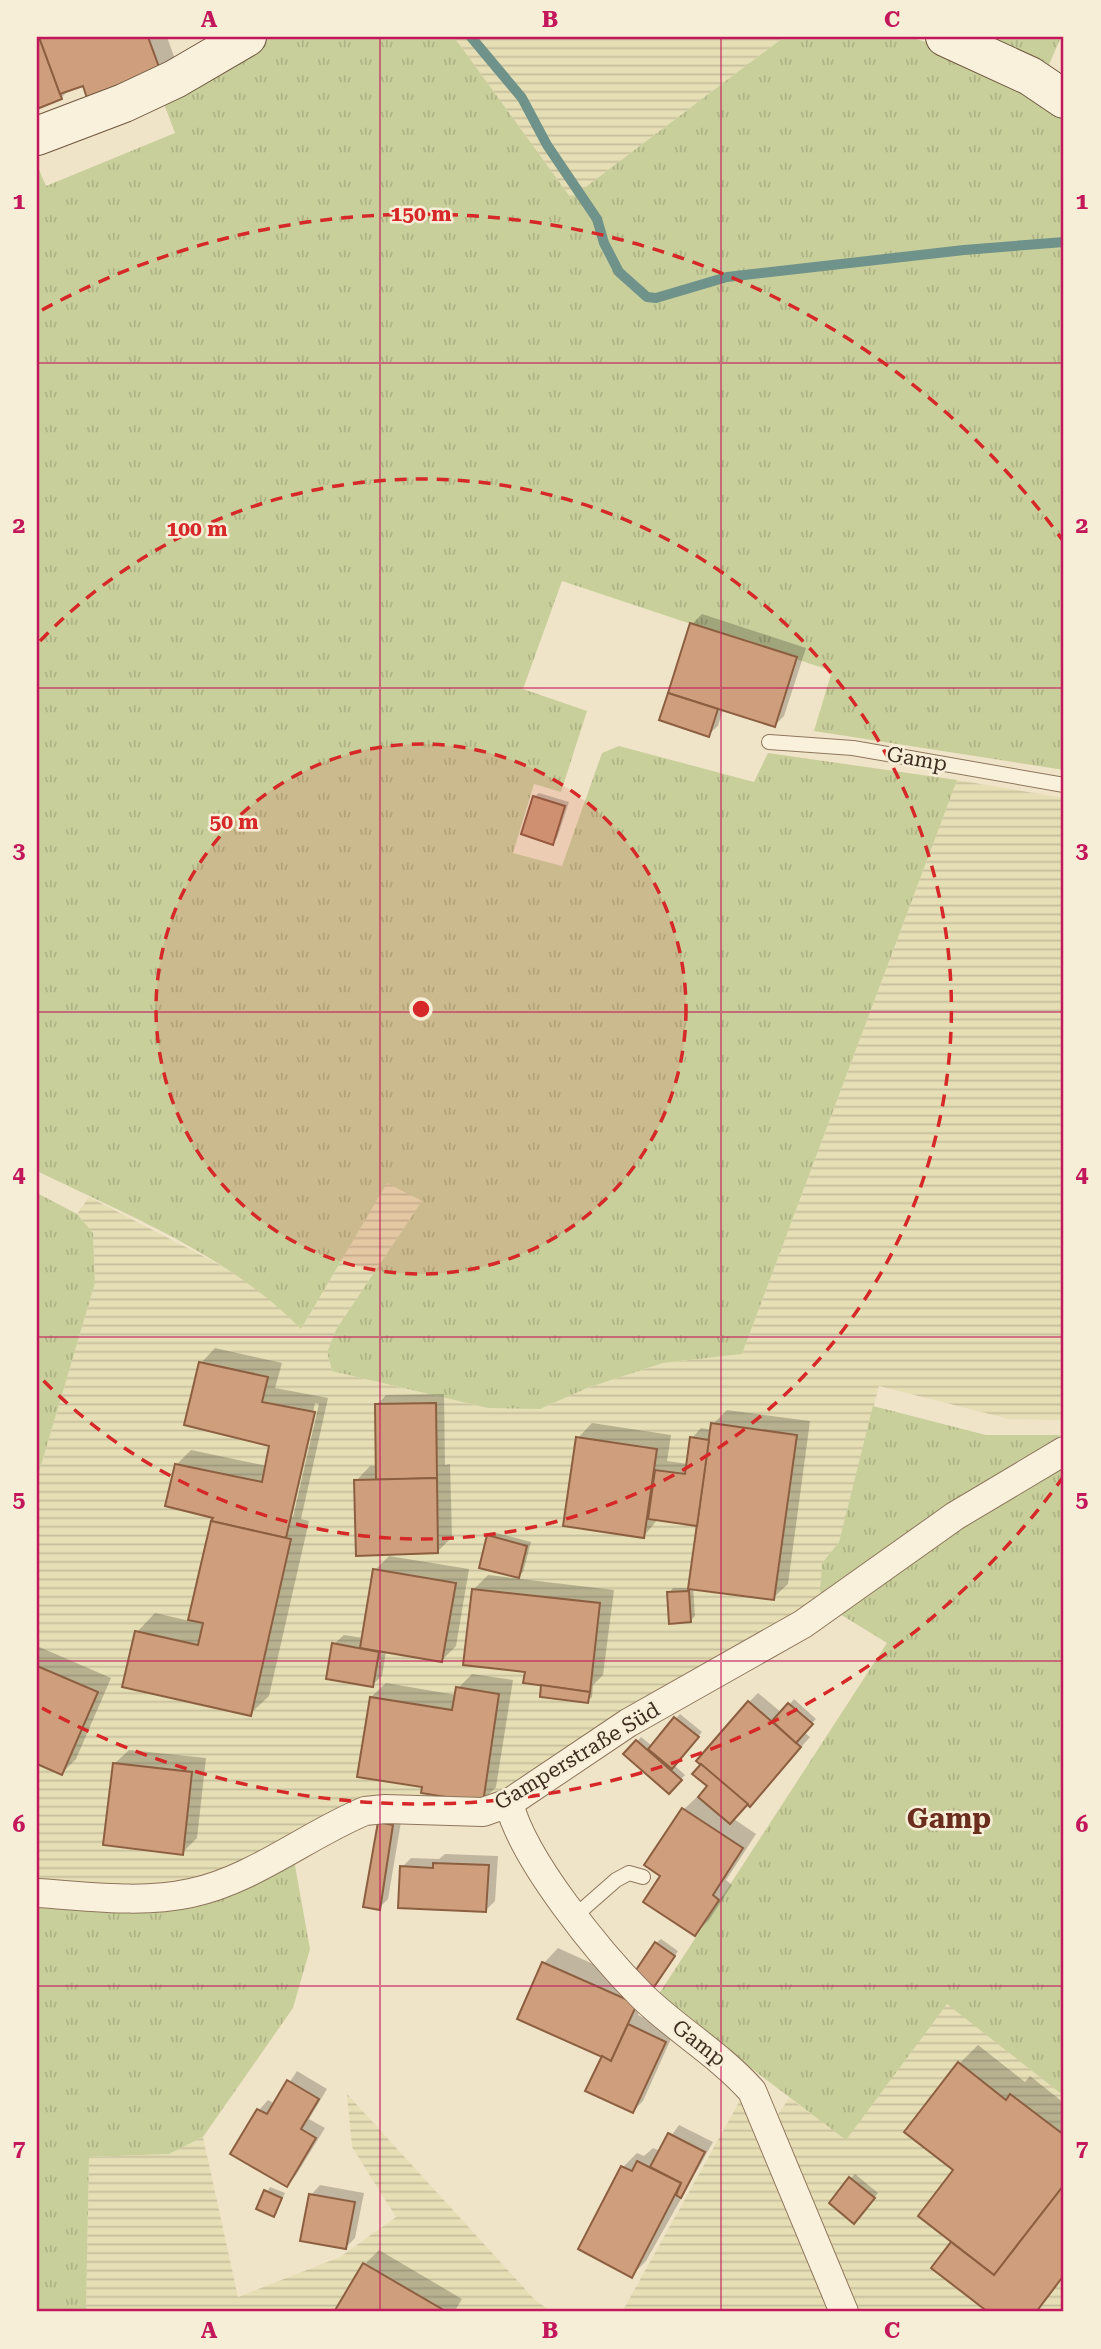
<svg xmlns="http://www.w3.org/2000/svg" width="1101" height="2349" viewBox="0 0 1101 2349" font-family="'Roboto Serif',serif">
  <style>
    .farmland { fill: url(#farmland-rules) }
    .grass { fill: url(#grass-tufts) }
    .shadow { fill: #0003; fill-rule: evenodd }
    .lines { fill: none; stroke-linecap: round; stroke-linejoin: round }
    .stream { stroke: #6f938a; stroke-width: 10 }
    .building { fill: #cf9f7d; stroke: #8d5f41; stroke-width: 2 }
    .lane-casing { stroke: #8d765c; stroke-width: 16 }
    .street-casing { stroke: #8d765c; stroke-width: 30 }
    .secondary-casing { stroke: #6f573f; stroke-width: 40 }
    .lane { stroke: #faf1dc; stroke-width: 14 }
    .street { stroke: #faf1dc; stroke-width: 28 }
    .secondary { stroke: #faf1dc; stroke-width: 38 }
    .grid { fill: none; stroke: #c2185b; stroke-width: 2; stroke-opacity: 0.55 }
    .ring { fill: none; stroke: #d62828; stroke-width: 3.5; stroke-dasharray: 12 9 }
    .labels { text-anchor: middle; stroke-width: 5; stroke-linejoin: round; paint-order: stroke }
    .street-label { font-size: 21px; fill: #3d2e20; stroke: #f7eed8 }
    .district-label { font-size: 28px; font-weight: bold; fill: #6b2e1e; stroke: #f7eed8 }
    .centre { fill: #d62828; stroke: #f7eed8; stroke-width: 3.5 }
    .ring-label { font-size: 21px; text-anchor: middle; font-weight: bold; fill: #d62828; stroke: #f7eed8; stroke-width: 5; stroke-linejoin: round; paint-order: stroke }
    .neatline { fill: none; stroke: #c2185b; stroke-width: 2.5 }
    .grid-label { font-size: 23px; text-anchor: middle; font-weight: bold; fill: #c2185b }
  </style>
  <defs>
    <pattern id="farmland-rules" width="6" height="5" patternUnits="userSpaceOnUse" patternTransform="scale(1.75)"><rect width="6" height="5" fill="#e6deb5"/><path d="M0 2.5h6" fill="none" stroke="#c6bf9b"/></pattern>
    <pattern id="grass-tufts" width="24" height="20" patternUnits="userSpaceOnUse" patternTransform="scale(1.75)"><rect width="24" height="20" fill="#c9cf9b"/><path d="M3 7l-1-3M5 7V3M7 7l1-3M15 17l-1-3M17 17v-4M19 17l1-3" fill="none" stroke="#aeb285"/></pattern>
  </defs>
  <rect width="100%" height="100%" fill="#f0e4c8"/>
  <!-- farmland -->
  <g class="farmland">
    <polygon points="454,37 784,37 571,198"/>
    <polygon points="957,780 1064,798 1064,1420 1009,1419 879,1386 839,1542 822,1563 827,1595 505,1792 468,1805 395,1796 336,1809 220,1873 168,1886 37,1882 37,1479 95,1283 93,1233 77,1214 89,1197 224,1267 273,1300 301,1329 387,1182 422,1201 337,1328 327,1352 332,1371 488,1408 540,1409 587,1388 663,1363 742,1354"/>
    <polygon points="947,2003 1064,2096 1064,2312 850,2312 775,2119 789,2098 846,2139"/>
    <polygon points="347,2094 536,2301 552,2312 86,2312 89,2157 169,2154 203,2137 238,2297 340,2257 396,2217 352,2147"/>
    <polygon points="743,2095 837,2312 622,2312"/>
  </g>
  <!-- grass -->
  <g class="grass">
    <path d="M 271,37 L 454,37 L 571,198 L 784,37 L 916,39 L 963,53 L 1064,114 L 1064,770 L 814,731 L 832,671 L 562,581 L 523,689 L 587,711 L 561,792 L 534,784 L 513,853 L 562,866 L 602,753 L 619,746 L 754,782 L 768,753 L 957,780 L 742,1354 L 663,1363 L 587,1388 L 540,1409 L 488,1408 L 332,1371 L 327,1352 L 337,1328 L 422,1201 L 387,1183 L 301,1329 C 229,1255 129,1216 37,1171 L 37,165 L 46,186 L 175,133 L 161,96 Z"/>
    <polygon points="968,37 1061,37 1044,76"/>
    <polygon points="37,1193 77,1214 93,1233 95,1283 37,1479"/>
    <polygon points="873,1406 986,1435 1060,1435 1049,1449 827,1595 820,1592 822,1563 839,1542"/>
    <polygon points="1064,1462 1064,2096 947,2004 846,2140 657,1997 887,1643 835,1611 973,1514"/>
    <polygon points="294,1860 310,1949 293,2008 203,2137 169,2154 89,2157 86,2312 37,2312 37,1906 85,1909"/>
  </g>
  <!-- shadow -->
  <g class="shadow">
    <polygon points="37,37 167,37 176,62 84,84 71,88 61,98 37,107"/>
    <polygon points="702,614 806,648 784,716 775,725 723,709 718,726 708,735 661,719 692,624"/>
    <polygon points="539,793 569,802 557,838 553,843 534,797"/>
    <path d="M 215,1348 L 282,1363 L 275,1388 L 328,1398 L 301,1519 L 309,1521 L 269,1696 L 250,1714 L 137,1632 L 155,1613 L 190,1621 L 215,1516 L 176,1465 L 191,1450 L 267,1466 L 271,1445 L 201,1363 ZM 315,1403 L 319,1404 L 293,1517 L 289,1517 Z"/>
    <polygon points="444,1394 445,1465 450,1464 452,1537 437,1552 356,1481 370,1466 378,1466 377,1405 386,1395"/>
    <polygon points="727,1410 810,1421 788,1584 773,1598 693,1587 695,1616 690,1621 669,1593 673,1588 690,1588 699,1521 658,1519 644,1536 578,1438 592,1423 671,1435 667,1461 688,1464 692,1438 701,1428 712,1430 713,1424"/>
    <polygon points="493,1532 531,1542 523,1572 518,1576 489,1536"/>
    <polygon points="389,1556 469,1569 456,1646 442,1660 386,1651 382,1676 372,1685 334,1644 344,1635 363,1638 375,1570"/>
    <polygon points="488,1575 614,1590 603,1675 593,1685 592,1697 587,1701 543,1684 527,1670 473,1590"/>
    <polygon points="37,1646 111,1678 76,1759 62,1773 37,1762"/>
    <polygon points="472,1674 513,1680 496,1787 482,1801 424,1785 371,1697 386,1683 456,1695 458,1688"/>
    <polygon points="758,1693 782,1713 794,1699 816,1719 804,1732 810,1737 760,1795 747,1802 734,1819 756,1834 726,1880 732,1885 709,1920 695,1934 663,1875 684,1809 709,1786 749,1702"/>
    <polygon points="680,1714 702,1732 674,1765 685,1775 669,1792 626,1754 641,1737 652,1746"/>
    <polygon points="129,1750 206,1758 197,1838 182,1853 114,1764"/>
    <polygon points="402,1816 388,1899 379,1908 379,1823"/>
    <polygon points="445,1854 498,1856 495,1901 486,1910 402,1867 411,1858 439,1859"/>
    <polygon points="661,1939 678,1951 658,1981 656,1943"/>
    <polygon points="558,1948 650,1990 638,2015 674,2032 643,2101 633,2111 603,2057 519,2018 544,1963"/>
    <polygon points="978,2045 1025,2082 1030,2076 1064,2103 1064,2277 1037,2312 991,2312 933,2268 953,2241 959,2064"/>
    <polygon points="297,2071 327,2089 309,2119 325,2128 296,2175 287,2185 233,2153 259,2110 268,2100 275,2104"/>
    <polygon points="679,2125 713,2142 646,2261 632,2275 623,2167 637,2153 644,2156 653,2148 660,2151"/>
    <polygon points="855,2174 878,2193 858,2217 851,2178"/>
    <polygon points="320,2185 364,2193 355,2238 346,2247 311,2195"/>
    <polygon points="270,2187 285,2193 274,2215 258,2208"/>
    <polygon points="379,2250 462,2299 456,2309 460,2312 336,2312 365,2264"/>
  </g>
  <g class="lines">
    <!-- stream -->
    <polyline class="stream" points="471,37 522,98 547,145 597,219 604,243 619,272 647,297 656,298 727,277 964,250 1064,242"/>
  </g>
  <!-- building -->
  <g class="building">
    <polygon points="37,37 39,37 62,99 37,109"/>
    <polygon points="39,37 148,37 163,78 89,104 83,86 60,94"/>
    <polygon points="690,623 797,657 775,727 668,693"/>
    <polygon points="668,693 718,709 709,737 659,720"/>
    <polygon points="533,796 565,806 553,845 521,834"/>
    <polygon points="199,1362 268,1377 262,1402 315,1412 286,1538 211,1521 213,1518 165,1506 175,1464 262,1482 269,1446 184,1425"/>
    <polygon points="436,1403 437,1478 376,1480 375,1404"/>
    <polygon points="711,1423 797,1435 774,1600 688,1589"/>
    <polygon points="576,1437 657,1449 644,1538 563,1526"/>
    <polygon points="690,1437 709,1440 697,1526 648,1519 655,1470 685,1474"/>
    <polygon points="437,1478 438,1553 356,1556 354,1480"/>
    <polygon points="211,1521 291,1539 251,1716 122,1687 135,1631 198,1645 203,1623 188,1620"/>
    <polygon points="487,1535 527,1546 519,1578 479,1568"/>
    <polygon points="373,1569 456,1583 442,1662 360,1648"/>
    <polygon points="472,1589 600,1603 590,1692 523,1683 525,1672 463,1665"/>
    <polygon points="689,1591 691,1622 669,1624 667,1592"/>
    <polygon points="332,1643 379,1652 373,1687 326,1679"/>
    <polygon points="37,1666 98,1692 62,1775 37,1764"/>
    <polygon points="541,1685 590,1692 588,1703 540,1697"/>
    <polygon points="456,1687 499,1694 483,1803 421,1793 422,1787 357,1777 370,1697 452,1710"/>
    <polygon points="748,1701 801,1747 750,1807 696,1761"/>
    <polygon points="788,1703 813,1724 796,1743 772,1721"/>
    <polygon points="674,1717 699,1737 672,1769 648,1749"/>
    <polygon points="636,1740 682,1780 669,1794 623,1754"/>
    <polygon points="113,1763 192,1772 183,1855 103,1845"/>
    <polygon points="701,1764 748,1804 730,1824 698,1797 707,1786 692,1774"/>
    <polygon points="682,1808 743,1848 713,1895 719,1900 695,1936 643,1902 660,1876 644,1865"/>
    <polygon points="378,1822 393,1825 380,1910 363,1907"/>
    <polygon points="433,1863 489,1865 486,1912 398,1908 400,1866 433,1868"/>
    <polygon points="655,1942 675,1956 654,1987 634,1973"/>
    <polygon points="542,1962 637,2004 611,2061 517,2019"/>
    <polygon points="628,2024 666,2042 633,2113 585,2091 602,2056 611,2061"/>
    <polygon points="958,2062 1006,2100 1010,2094 1064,2135 1064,2185 994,2275 918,2216 953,2170 904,2132"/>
    <polygon points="287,2080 319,2099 301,2129 316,2138 287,2187 230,2154 257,2109 267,2114"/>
    <polygon points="668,2133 705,2152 681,2198 676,2195 681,2183 650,2167"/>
    <polygon points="637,2161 681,2183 632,2278 578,2249 621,2166 632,2171"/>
    <polygon points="849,2177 875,2198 854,2224 829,2203"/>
    <polygon points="1064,2185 1064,2275 1036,2312 988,2312 931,2268 951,2242 994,2275"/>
    <polygon points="264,2190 282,2198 274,2217 256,2209"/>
    <polygon points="309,2194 355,2202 346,2249 300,2241"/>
    <polygon points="363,2263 447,2312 334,2312"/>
  </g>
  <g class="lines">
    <!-- lane casing -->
    <g class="lane-casing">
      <g id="lane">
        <polyline points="769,742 853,748 1064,785"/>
        <polyline points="575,1916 616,1880 629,1873 643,1877"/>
      </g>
    </g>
    <!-- street casing -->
    <g class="street-casing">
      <g id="street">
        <path d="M 509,1803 C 523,1860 600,1954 642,1996 C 677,2030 719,2054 752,2091 L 844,2312"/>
        <path d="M 37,1893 C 87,1896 141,1904 191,1893 C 253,1880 307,1835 365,1811 L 385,1809 L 483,1812 L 509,1803 L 628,1723 L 803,1624 L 955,1516 L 1064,1451"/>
      </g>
    </g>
    <!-- secondary casing -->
    <g class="secondary-casing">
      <g id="secondary">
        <polyline points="945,37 1030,76 1064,99"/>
        <polyline points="37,136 124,103 175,79 247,37"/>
      </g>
    </g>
    <!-- lane -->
    <use href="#lane" class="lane"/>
    <!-- street -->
    <use href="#street" class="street"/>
    <!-- secondary -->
    <use href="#secondary" class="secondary"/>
  </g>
  <!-- grid -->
  <path class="grid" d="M 380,37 L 380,2312M 721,37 L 721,2312M 37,363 L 1064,363M 37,688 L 1064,688M 37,1012 L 1064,1012M 37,1337 L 1064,1337M 37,1661 L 1064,1661M 37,1986 L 1064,1986"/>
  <!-- distance rings -->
  <circle cx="421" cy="1009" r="265" fill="#d62828" fill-opacity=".12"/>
  <g class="ring">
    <circle cx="421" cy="1009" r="265"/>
    <path d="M40 641A530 530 0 1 1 40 1377"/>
    <path d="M1064 1476A795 795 0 0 1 42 1708M42 310A795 795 0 0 1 1064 542"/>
  </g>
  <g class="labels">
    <!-- street labels -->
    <g class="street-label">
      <text transform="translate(917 759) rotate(10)" y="7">Gamp</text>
      <text transform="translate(577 1756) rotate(-31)" y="7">Gamperstraße Süd</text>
      <text transform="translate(699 2043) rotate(38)" y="7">Gamp</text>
    </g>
    <!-- district labels -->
    <g class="district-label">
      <text x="949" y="1828">Gamp</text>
    </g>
  </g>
  <circle cx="421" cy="1009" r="10" class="centre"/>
  <g class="ring-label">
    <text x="421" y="221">150 m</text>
    <text x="197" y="536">100 m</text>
    <text x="234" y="829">50 m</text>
  </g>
  <!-- border -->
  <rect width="1101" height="2349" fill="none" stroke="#f7eed8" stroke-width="77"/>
  <rect x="38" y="38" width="1024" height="2272" class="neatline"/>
  <g class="grid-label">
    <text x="209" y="27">A</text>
    <text x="550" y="27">B</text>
    <text x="892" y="27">C</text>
    <text x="19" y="209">1</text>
    <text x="1082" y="209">1</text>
    <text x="19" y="533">2</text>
    <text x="1082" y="533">2</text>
    <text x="19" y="858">3</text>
    <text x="1082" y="858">3</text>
    <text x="19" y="1182">4</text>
    <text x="1082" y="1182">4</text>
    <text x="19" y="1507">5</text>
    <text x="1082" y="1507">5</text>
    <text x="19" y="1832">6</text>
    <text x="1082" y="1832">6</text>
    <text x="19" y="2156">7</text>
    <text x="1082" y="2156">7</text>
    <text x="209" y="2338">A</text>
    <text x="550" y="2338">B</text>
    <text x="892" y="2338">C</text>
  </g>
</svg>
